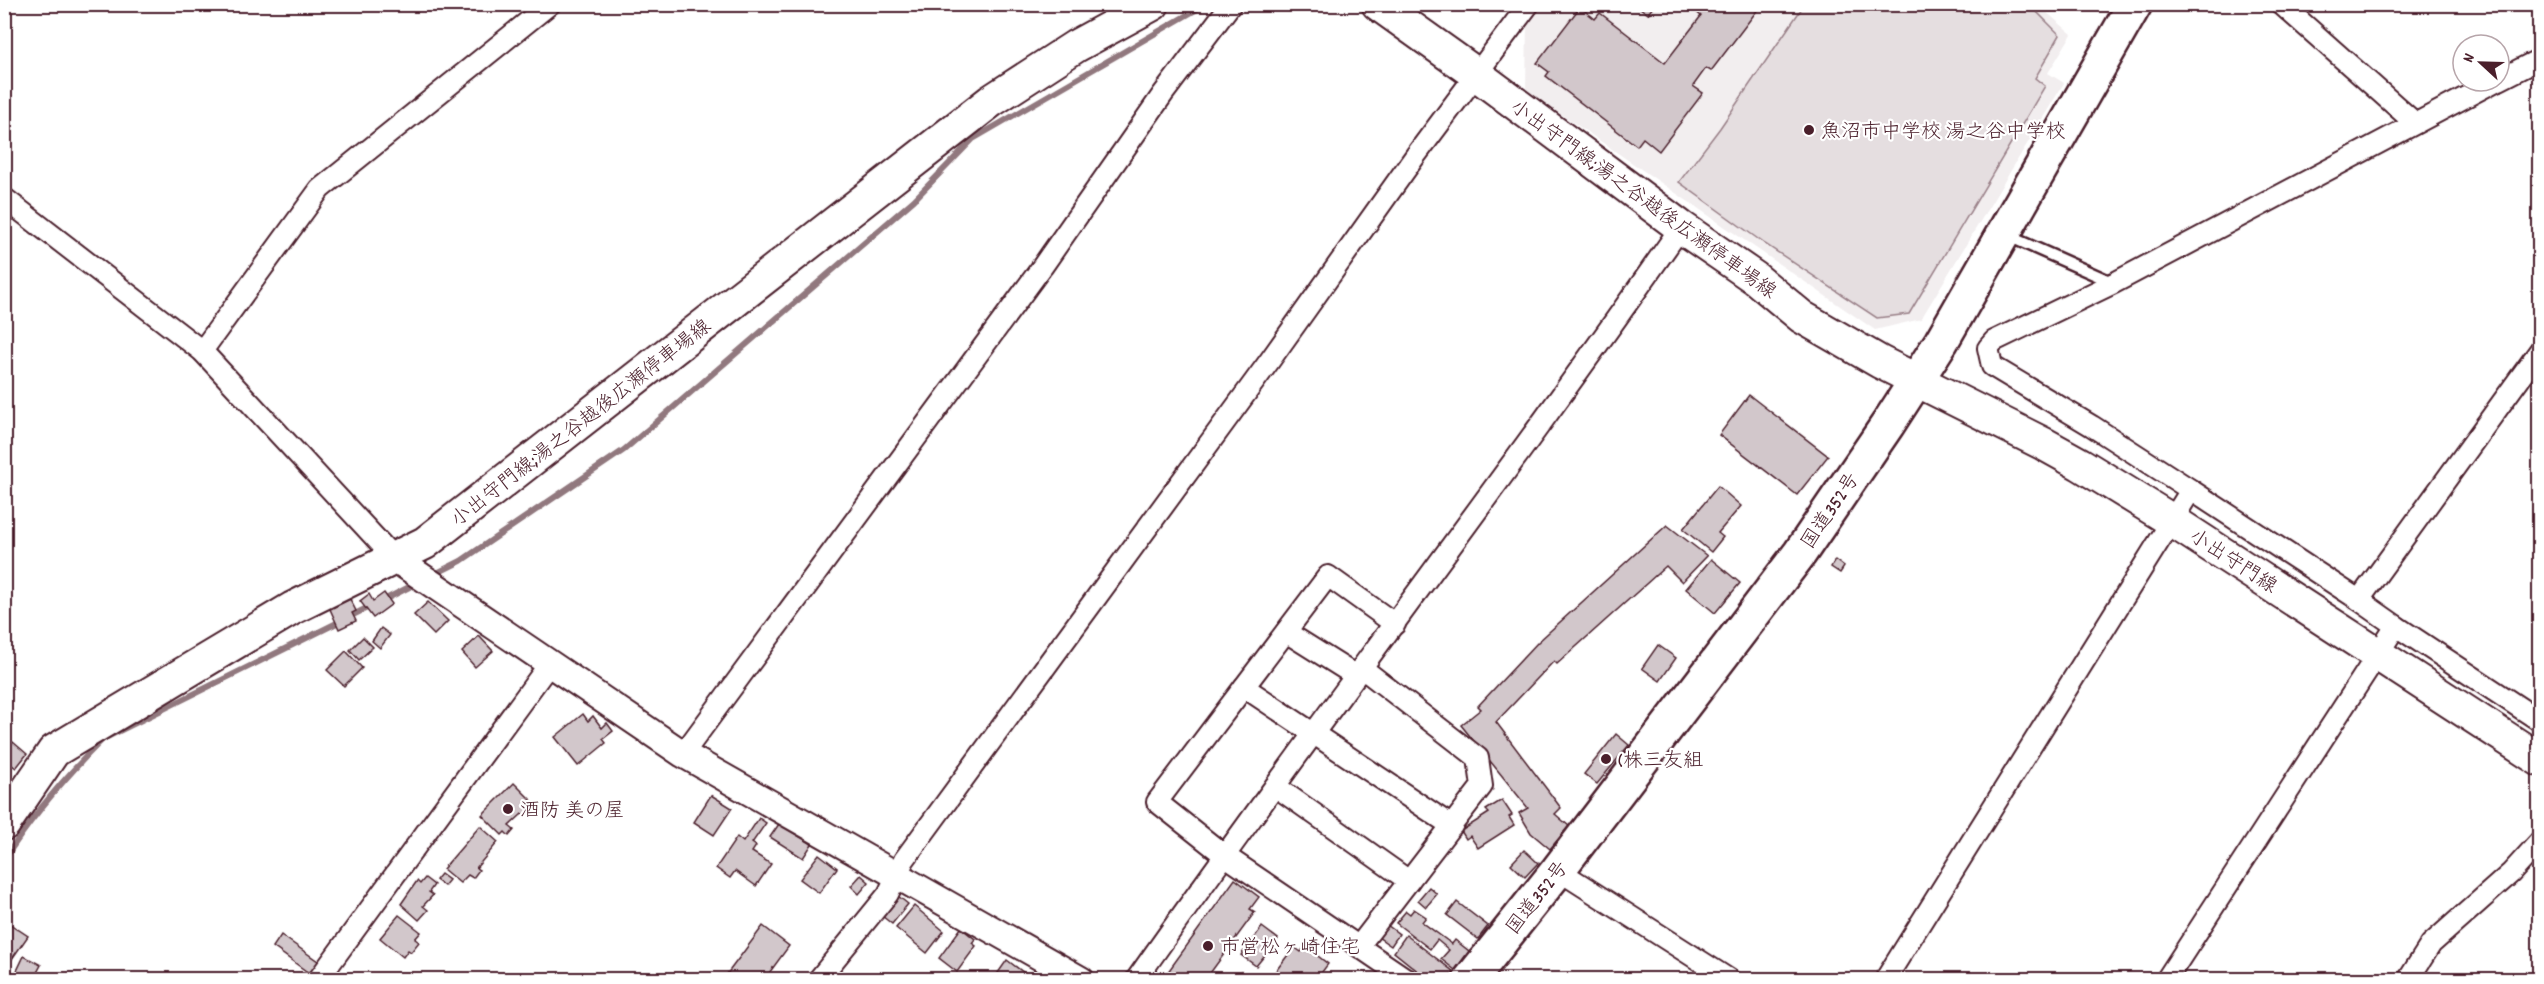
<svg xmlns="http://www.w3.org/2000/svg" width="2544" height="984" viewBox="0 0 2544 984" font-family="Dekko,'Klee One',sans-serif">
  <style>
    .built { fill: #f2eeef }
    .green { fill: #e5dee0; stroke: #987e86; stroke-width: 1.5 }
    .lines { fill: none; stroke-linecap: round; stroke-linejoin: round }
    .stream { stroke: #91787e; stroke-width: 6 }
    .building { fill: #d2c7cb; stroke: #4a1f2b; stroke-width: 1.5 }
    .service-casing { stroke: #4a1f2b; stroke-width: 15 }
    .minor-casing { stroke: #4a1f2b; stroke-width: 24 }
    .tertiary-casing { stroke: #4a1f2b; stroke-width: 30 }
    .primary-casing { stroke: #4a1f2b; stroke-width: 36 }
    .trunk-casing { stroke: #4a1f2b; stroke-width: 38 }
    .service { stroke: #fff; stroke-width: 10 }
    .minor { stroke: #fff; stroke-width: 20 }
    .tertiary { stroke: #fff; stroke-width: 26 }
    .primary { stroke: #fff; stroke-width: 32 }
    .trunk { stroke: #fff; stroke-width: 33 }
    .poi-dot { fill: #4a1f2b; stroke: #fff; stroke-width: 2 }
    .labels { text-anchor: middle; stroke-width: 4.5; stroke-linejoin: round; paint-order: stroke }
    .poi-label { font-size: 20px; fill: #4a1f2b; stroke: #fff; text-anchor: start }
    .street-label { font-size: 20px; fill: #4a1f2b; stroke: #fff }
  </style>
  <rect width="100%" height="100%" fill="#fff"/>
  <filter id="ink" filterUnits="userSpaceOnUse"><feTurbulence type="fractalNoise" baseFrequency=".0167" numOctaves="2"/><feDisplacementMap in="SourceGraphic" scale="12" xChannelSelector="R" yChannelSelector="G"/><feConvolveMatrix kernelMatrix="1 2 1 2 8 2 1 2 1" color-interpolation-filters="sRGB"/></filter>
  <g filter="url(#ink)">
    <!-- built -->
    <polygon class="built" points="1538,5 2047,5 2045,11 2072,34 2048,73 2064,83 1921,319 1875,330 1526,90 1527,17"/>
    <!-- green -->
    <polygon class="green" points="1804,5 2040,5 2037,12 2060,35 2035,78 2045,86 1909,314 1877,318 1765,244 1679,182 1720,128"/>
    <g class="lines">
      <!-- stream -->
      <g class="stream">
        <polyline points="433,575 461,561 624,450 914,200 973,139 1206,4"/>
        <polyline points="382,601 419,582"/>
        <path d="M 4,860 C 32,816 66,776 103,739 L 373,605"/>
      </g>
    </g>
    <!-- building -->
    <g class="building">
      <polygon points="1635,4 1655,4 1648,14"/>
      <polygon points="1687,4 1762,4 1711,71 1706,68 1693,86 1703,93 1659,151 1643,138 1637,146 1546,76 1549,72 1537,63 1580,7 1595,19 1600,13 1665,63 1701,16"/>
      <polygon points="1749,395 1828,456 1797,495 1719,435"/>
      <polygon points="1718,486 1741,506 1718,533 1723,537 1711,552 1683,529"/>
      <polygon points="1667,525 1707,556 1682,582 1666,566 1557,664 1554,661 1496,722 1561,808 1555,814 1569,826 1550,849 1531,833 1519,813 1528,808 1461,725 1481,709 1478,706 1538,642"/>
      <polygon points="1711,559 1740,583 1715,613 1686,589"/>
      <polygon points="1835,560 1844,567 1840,573 1831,567"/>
      <polygon points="384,593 392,604 373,618 360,601 369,594 373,601"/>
      <polygon points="350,599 356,611 352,613 356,621 339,629 330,609"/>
      <polygon points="428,602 448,621 434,635 414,615"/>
      <polygon points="381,628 390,635 380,648 372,641"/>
      <polygon points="479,636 493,651 475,667 462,652"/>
      <polygon points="363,637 373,647 359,660 350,650"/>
      <polygon points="1658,645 1676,658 1660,681 1642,668"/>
      <polygon points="346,651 362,668 344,686 327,670"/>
      <polygon points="583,714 588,721 593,716 602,728 607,723 613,731 603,739 606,743 578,766 555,737"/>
      <polygon points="1616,734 1629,745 1597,784 1584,774"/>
      <polygon points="13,742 27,754 16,768 4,759 4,753"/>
      <polygon points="514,783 533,802 527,808 530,811 524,816 522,814 509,826 514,830 509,836 505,832 502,835 482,815"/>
      <polygon points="711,795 732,808 714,835 694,822"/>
      <polygon points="1502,800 1512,815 1509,817 1514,825 1478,848 1470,836 1466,839 1461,831 1489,813 1486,810"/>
      <polygon points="759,818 766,823 752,843 756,846 752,852 771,864 756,886 735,871 730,878 716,868 737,837 743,842"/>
      <polygon points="779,824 812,844 803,858 770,837"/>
      <polygon points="480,826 498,842 476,868 479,870 473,878 468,875 460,883 443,869"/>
      <polygon points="1524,850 1538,863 1525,877 1511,864"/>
      <polygon points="819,854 837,868 819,893 800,879"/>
      <polygon points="441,874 449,880 444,886 436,880"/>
      <polygon points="861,875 869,882 859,894 851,886"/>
      <polygon points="425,878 434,885 429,892 433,895 423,906 428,910 419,920 401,904 417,881 420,884"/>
      <polygon points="1235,879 1259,897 1250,909 1255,912 1205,980 1162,980"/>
      <polygon points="1429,887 1437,894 1426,907 1418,900"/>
      <polygon points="898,896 908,904 892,924 882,916"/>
      <polygon points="1457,902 1488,926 1478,939 1447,915"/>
      <polygon points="914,906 944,931 927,953 896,928"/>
      <polygon points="1414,909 1426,917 1422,922 1452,944 1455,940 1469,951 1455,970 1441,959 1449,950 1437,940 1430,949 1396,923 1406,911 1410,914"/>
      <polygon points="399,915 421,932 415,939 419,942 411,952 408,950 403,957 380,938"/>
      <polygon points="4,920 28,936 7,966 4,965"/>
      <polygon points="1387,925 1399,934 1391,946 1378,937"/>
      <polygon points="763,926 789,946 764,980 726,980 724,978"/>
      <polygon points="1262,927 1278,939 1256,966 1241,955"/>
      <polygon points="961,928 975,939 972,943 976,946 957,972 939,958"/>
      <polygon points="281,935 322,964 313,976 273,947"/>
      <polygon points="1406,935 1454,972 1449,980 1429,980 1394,952"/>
      <polygon points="1305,946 1328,964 1316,980 1284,980 1275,972 1294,947 1301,952"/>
      <polygon points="24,956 41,965 33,980 24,980 15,975"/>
      <polygon points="1007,960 1028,976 1025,980 993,980"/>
      <polygon points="1241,972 1245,975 1242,980 1235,980"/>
    </g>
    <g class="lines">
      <!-- service casing -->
      <g class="service-casing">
        <polyline id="service" points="2006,235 2114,283"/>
      </g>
      <!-- minor casing -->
      <g class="minor-casing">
        <g id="minor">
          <polyline points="2281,4 2415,123"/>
          <polyline points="2499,80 2540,59"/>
          <polyline points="4,198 202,351 394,558"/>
          <polyline points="202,351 320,189 550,4"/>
          <polyline points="2191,490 2359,600"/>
          <polyline points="1395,624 1328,576 1157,802 1224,855 1408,980"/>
          <polyline points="2396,626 2540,721"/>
          <polyline points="1286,632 1356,676"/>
          <polyline points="1244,687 1452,826"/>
          <polyline points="683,754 1042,267 1163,94 1231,4"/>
          <polyline points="1275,786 1409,881"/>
          <polyline points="1558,870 1730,980"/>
          <polyline points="1359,946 1482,786 1478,758 1362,668"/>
          <polyline points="4,979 6,980"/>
          <polyline points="318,980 550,663"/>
          <polyline points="818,980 888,894 904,860 1268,363 1416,155 1529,4"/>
          <path d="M 1136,980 C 1314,726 1504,481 1681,227"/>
          <polyline points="1885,980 2191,490 2092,426 1992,366 1988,348 1994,341 2114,283 2496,81"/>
          <polyline points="2166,980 2396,626 2359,600 2540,350"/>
          <polyline points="2408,980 2431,944 2511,873 2540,841"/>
        </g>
      </g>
      <!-- tertiary casing -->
      <g class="tertiary-casing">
        <polyline id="tertiary" points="394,558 683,754 1081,980"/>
      </g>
      <!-- primary casing -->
      <g class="primary-casing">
        <g id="primary">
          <polyline points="1378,4 1476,74 1681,227 1755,278 1802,317 1880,362 2044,444 2080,464 2171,520 2540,760"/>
          <polyline points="4,824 54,751 293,608 425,543 991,101 1076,46 1153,4"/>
        </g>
      </g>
      <!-- trunk casing -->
      <g class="trunk-casing">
        <polyline id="trunk" points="1470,980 1558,870 1800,553 1888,424 1941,342 2135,4"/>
      </g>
      <!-- service -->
      <use href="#service" class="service"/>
      <!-- minor -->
      <use href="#minor" class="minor"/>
      <!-- tertiary -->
      <use href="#tertiary" class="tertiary"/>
      <!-- primary -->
      <use href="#primary" class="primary"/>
      <!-- trunk -->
      <use href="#trunk" class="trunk"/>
    </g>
  </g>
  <!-- markers -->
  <g class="poi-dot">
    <circle cx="1809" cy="130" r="6"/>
    <circle cx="1606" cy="759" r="6"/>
    <circle cx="508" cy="809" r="6"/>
    <circle cx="1208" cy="946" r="6"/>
  </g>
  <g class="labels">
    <!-- poi labels -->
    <g class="poi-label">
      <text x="1821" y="137">魚沼市中学校 湯之谷中学校</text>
      <text x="1618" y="766">(株三友組</text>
      <text x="520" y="816">酒防 美の屋</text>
      <text x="1220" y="953">市営松ヶ崎住宅</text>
    </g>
    <!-- street labels -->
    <g class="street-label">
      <text transform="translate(1644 198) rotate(36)" y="7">小出守門線;湯之谷越後広瀬停車場線</text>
      <text transform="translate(580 422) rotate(-38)" y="7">小出守門線;湯之谷越後広瀬停車場線</text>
      <text transform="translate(1829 510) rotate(-56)" y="7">国道352号</text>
      <text transform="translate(2234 560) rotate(33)" y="7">小出守門線</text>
      <text transform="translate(1536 897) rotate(-52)" y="7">国道352号</text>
    </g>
  </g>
  <!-- margin -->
  <rect width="2544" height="984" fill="none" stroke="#fff" stroke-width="24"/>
  <rect x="12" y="12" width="2520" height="960" fill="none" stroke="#4a1f2b" stroke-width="2" filter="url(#ink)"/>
  <!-- north arrow -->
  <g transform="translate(2481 63) rotate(292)"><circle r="28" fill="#ffffff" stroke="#b7a5aa" stroke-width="1.5"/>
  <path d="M0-4.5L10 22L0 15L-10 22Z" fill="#4a1f2b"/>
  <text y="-9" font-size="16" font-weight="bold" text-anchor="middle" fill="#4a1f2b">N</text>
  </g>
</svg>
